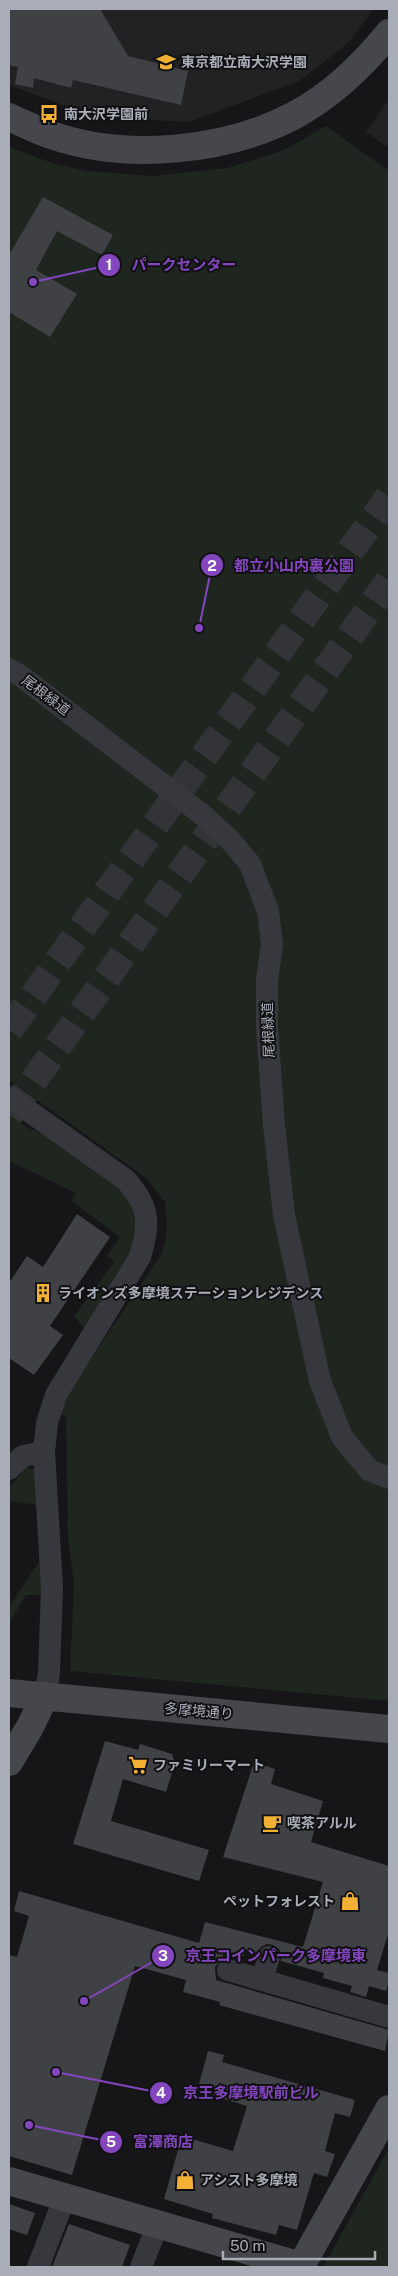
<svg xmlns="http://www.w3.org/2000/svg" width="398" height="2276" viewBox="0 0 398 2276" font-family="'Public Sans','Noto Sans JP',sans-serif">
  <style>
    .built { fill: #222225 }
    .green { fill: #1e261f }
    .building { fill: #404145 }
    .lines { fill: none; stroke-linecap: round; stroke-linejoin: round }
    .secondary-tunnel { stroke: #333438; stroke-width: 28; stroke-dasharray: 28 14; stroke-linecap: butt }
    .street { stroke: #37383d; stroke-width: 22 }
    .secondary { stroke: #45474d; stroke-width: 28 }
    .labels { text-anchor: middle; stroke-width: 4; stroke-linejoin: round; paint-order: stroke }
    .poi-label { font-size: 14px; font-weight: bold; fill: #a8adb8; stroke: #111113; text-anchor: start }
    .street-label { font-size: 14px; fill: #a8adb8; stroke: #111113 }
    .leader { fill: none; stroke: #8446be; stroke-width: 2 }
    .callout-dot { fill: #8446be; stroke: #111113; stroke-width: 2 }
    .mark-label { font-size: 15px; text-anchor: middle; font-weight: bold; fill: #fff }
    .callout-label { font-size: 15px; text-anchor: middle; font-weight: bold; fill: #8446be; stroke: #111113; stroke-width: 4; stroke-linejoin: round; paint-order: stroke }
  </style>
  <rect width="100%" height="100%" fill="#161618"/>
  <!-- built -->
  <g class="built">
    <polygon points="9,9 374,9 348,43 299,81 189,122 94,117 9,85"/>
    <polygon points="389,99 389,148 366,132"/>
  </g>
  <!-- green -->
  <g class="green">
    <polygon points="326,126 389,171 389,1701 70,1671 74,1584 68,1538 66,1415 59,1415 71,1388 159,1258 165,1244 167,1227 165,1202 146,1178 9,1080 9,147 55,164 87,171 154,176 227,168 282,151"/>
    <polygon points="9,1115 28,1128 43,1134 120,1187 138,1212 133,1252 84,1329 74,1316 115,1261 107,1256 120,1237 71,1201 76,1193 9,1161"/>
    <polygon points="27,1467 35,1470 38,1505 9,1501 9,1488"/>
    <polygon points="43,1556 42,1595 26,1595 9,1623 9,1607"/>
    <polygon points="389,2148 389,2267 323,2267"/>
  </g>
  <!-- building -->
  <g class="building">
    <polygon points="9,9 100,9 128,56 188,71 181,105 73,80 71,88 34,78 33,88 15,84 18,67 9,65"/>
    <polygon points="43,197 113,235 102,255 57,231 36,270 77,294 50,337 9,312 9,255"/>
    <polygon points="77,1214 110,1237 50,1326 63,1335 34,1375 9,1358 9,1283 27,1256 43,1267"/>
    <polygon points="105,1741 138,1750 140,1744 172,1754 175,1763 166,1792 123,1779 111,1821 209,1850 199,1881 73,1844"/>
    <polygon points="254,1762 275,1769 271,1784 323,1801 311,1842 389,1866 389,1931 377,1970 389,1973 389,1981 386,1991 369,1986 366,1997 350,1992 352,1986 323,1978 324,1973 281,1961 282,1955 279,1949 273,1945 267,1944 261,1947 256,1953 245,1950 243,1956 224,1950 222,1959 215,1967 216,1980 389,2030 385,2051 219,2005 220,2002 183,1992 186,1980 135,1966 72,2175 9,2156 9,1955 17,1957 29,1916 14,1911 19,1891 199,1943 205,1922 303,1947 323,1882 223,1857"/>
    <polygon points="208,2051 224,2055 222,2062 355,2100 350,2117 335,2113 325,2151 335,2154 327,2177 314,2173 297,2230 279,2225 276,2235 212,2218 213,2214 164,2199 182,2136 233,2151 247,2106 197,2091"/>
    <polygon points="9,2204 35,2213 27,2235 9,2229"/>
    <polygon points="69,2224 130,2245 122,2267 52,2267"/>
  </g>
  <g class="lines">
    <!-- secondary-tunnel -->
    <g class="secondary-tunnel">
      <polyline points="9,1030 389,497"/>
      <polyline points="9,1115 389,581"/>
    </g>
    <!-- street -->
    <g class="street">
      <polyline points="9,669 21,676 204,816 230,840 250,864 268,911 272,944 267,981 267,1027 274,1125 284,1215 320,1381 342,1437 369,1470 389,1478"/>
      <path d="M 9,1097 L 126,1180 C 150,1208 150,1222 140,1257 L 56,1395 L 47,1423 L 44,1452 L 52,1588 L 49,1673 L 45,1696"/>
      <polyline points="9,1469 23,1456 44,1452"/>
      <polyline points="228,1970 389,2017"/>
      <polyline points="262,1979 269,1957"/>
      <polyline points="38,2267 65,2197"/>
      <polyline points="141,2267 158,2224"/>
    </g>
    <!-- secondary -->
    <g class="secondary">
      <path d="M 9,117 C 23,123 36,130 51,135 C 126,161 225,152 295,115 C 332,95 363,65 389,33"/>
      <polyline points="9,1693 389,1729"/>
      <polyline points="9,1762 30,1727 45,1696"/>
      <polyline points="9,2181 301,2266 389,2109"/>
    </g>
  </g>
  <!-- icons -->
  <defs>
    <g id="school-bare" transform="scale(1.5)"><path d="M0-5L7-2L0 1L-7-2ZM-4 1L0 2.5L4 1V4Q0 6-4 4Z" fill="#f2b134" stroke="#111113" stroke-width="2.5" paint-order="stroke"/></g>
    <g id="bus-bare" transform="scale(1.5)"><path d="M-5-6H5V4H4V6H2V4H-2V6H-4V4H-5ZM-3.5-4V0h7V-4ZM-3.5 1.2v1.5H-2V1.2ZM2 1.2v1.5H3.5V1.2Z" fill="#f2b134" stroke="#111113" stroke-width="2.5" paint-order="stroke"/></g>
    <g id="building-bare" transform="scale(1.5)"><path d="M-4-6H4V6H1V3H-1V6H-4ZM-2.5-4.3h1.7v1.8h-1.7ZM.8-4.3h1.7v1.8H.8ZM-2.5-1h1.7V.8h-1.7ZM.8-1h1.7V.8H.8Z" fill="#f2b134" stroke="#111113" stroke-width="2.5" paint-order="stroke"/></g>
    <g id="supermarket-bare" transform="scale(1.5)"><path d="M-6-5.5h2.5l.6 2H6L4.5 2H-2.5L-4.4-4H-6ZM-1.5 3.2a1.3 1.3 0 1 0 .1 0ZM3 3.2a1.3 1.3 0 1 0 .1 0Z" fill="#f2b134" stroke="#111113" stroke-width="2.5" paint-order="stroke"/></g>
    <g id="cafe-bare" transform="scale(1.5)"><path d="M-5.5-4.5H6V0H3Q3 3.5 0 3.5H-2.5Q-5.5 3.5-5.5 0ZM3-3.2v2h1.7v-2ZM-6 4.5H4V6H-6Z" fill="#f2b134" stroke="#111113" stroke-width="2.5" paint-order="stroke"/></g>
    <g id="shop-bare" transform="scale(1.5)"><path d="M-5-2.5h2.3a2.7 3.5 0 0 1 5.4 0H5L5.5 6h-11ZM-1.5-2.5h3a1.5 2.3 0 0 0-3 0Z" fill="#f2b134" stroke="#111113" stroke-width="2.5" paint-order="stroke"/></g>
  </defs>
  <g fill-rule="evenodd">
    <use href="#school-bare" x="166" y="62"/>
    <use href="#bus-bare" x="49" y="114"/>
    <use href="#building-bare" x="43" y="1293"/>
    <use href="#supermarket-bare" x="138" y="1765"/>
    <use href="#cafe-bare" x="272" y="1823"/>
    <use href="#shop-bare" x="350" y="1901"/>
    <use href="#shop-bare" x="185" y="2180"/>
  </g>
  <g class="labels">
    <!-- poi labels -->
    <g class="poi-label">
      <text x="181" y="67">東京都立南大沢学園</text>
      <text x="64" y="119">南大沢学園前</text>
      <text x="58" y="1298">ライオンズ多摩境ステーションレジデンス</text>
      <text x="153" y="1770">ファミリーマート</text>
      <text x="287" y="1828">喫茶アルル</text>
      <text x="335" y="1906" text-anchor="end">ペットフォレスト</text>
      <text x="200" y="2185">アシスト多摩境</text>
    </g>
    <!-- street labels -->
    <g class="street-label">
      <text transform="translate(46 695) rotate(37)" y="5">尾根緑道</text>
      <text transform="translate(268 1030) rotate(-92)" y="5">尾根緑道</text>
      <text transform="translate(199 1711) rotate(5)" y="5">多摩境通り</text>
    </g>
  </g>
  <!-- callouts -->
  <path class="leader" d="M33 282L109 265M199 628L212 565M84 2001L163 1956M56 2072L161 2093M29 2125L111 2142"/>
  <g class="callout-dot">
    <circle cx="33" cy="282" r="5"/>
    <circle cx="199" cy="628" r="5"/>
    <circle cx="84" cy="2001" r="5"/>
    <circle cx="56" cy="2072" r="5"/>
    <circle cx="29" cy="2125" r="5"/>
    <circle cx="109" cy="265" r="12"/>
    <circle cx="212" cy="565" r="12"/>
    <circle cx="163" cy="1956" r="12"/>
    <circle cx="161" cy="2093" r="12"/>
    <circle cx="111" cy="2142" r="12"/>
  </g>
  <g class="mark-label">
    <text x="109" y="270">1</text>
    <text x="212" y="571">2</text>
    <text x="163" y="1961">3</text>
    <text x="161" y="2098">4</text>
    <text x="111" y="2147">5</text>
  </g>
  <g class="callout-label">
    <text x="184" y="270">パークセンター</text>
    <text x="294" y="571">都立小山内裏公園</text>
    <text x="276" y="1961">京王コインパーク多摩境東</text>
    <text x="251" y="2098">京王多摩境駅前ビル</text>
    <text x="163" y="2147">富澤商店</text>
  </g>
  <!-- border -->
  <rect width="398" height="2276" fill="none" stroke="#a8adb8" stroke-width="20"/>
  <!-- scale -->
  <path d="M223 2251v8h152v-8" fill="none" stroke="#a8adb8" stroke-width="2.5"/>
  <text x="230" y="2251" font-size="15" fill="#a8adb8" stroke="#111113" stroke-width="4" paint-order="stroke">50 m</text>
</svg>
